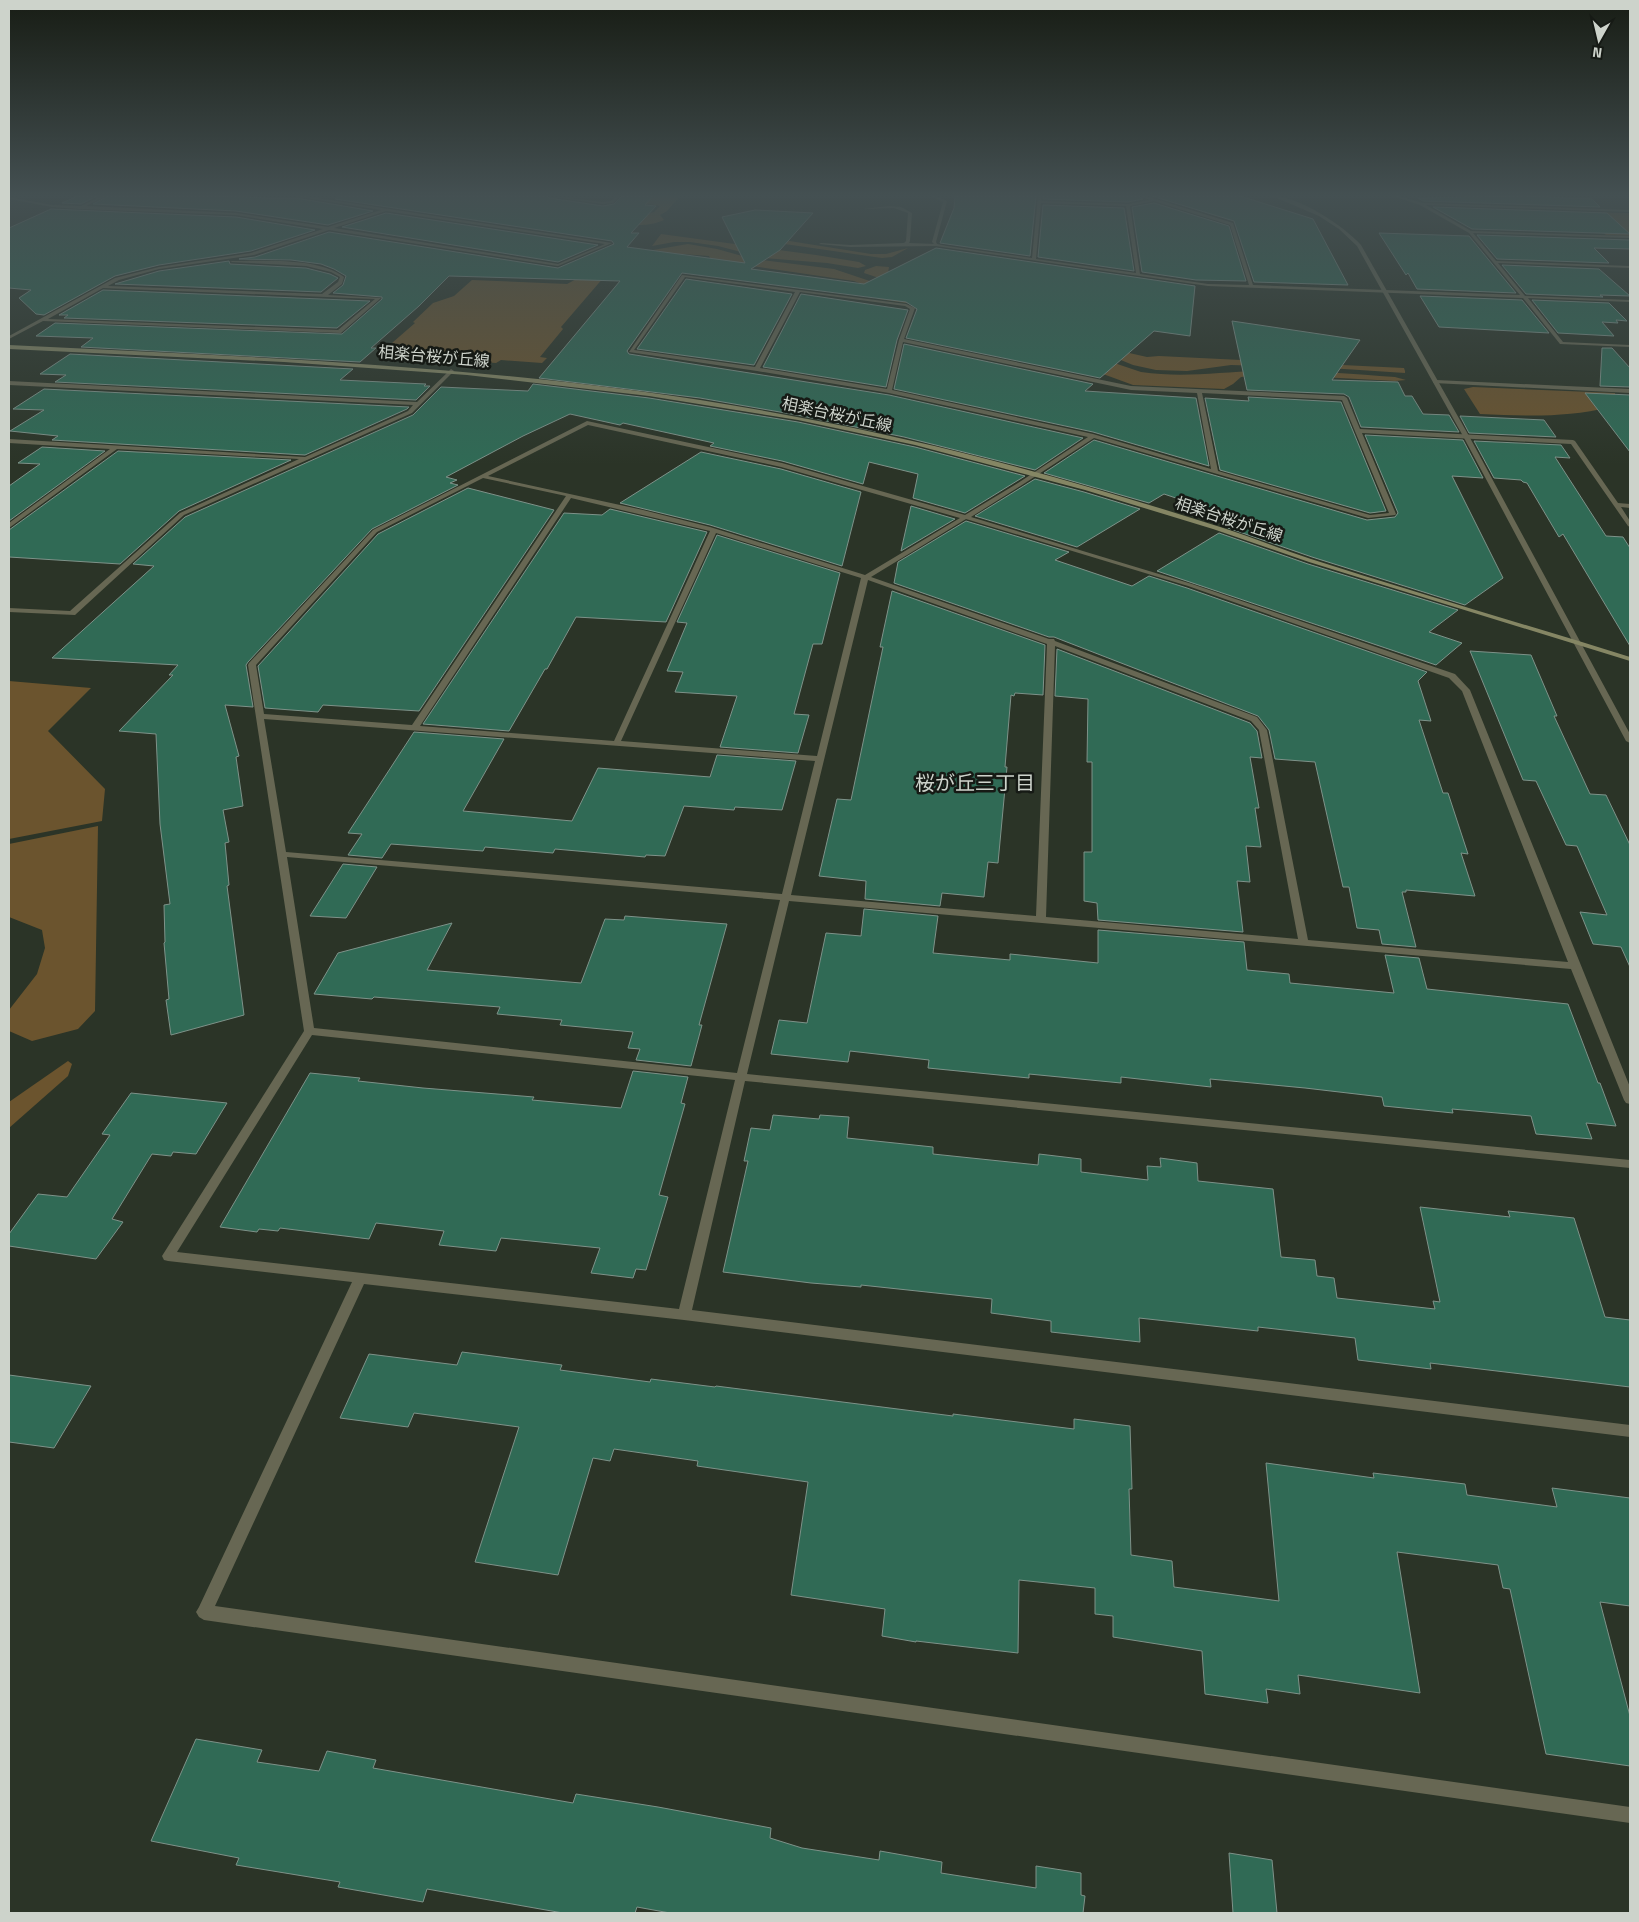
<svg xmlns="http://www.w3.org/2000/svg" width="1639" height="1922" viewBox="0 0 1639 1922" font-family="'Titillium Web','Noto Sans JP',sans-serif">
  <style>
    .green { fill: #6b542e }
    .building { fill: #306a55; stroke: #7e9289 }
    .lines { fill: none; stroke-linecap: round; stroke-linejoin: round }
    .service { fill: #676753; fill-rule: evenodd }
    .minor { fill: #676753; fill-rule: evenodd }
    .tertiary { fill: #676753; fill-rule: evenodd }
    .secondary { fill: #858664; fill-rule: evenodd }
    .labels { text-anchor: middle; stroke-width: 5; stroke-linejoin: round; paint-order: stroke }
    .far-street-label { font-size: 16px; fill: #cdd3cb; stroke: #161a15 }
    .neighbourhood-label { font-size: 20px; fill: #cdd3cb; stroke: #161a15 }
  </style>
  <rect width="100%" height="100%" fill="#2b3427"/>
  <!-- green -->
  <g class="green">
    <path d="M 652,196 L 680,196 L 667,211 L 660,215 L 664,220 C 648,227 636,225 620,223 L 654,212 L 660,206 L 650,204 L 628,206 Z"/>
    <polygon points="1582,212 1630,213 1630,236 1606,235"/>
    <polygon points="661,234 816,255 859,262 866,266 858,268 827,263 764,258 718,246 690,242 674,242 652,246"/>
    <polygon points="777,239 871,254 886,254 908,248 892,257 882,258 756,240"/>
    <path d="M 688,244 L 717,249 L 753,259 L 834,269 L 1141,372 C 1183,378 1218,372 1260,371 C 1305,370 1350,374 1395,377 L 1406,380 L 1395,381 L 1265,374 L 1241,377 L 1233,384 L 1224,389 L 1133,385 L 913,304 L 878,299 L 870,287 L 854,281 L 711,260 L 709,256 L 683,254 L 672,256 L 647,251 Z"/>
    <polygon points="876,266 889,267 888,273 1107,348 1147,357 1159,356 1404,368 1405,371 1405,373 1329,368 1231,365 1187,371 1156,370 1133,365 1094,349 864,273 865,270"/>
    <polygon points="590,272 604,277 561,327 563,329 540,357 547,358 542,363 501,360 496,363 394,355 404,345 392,343 415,323 413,322 433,303 454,296 472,280 567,284"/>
    <path d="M 1473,387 L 1615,393 L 1616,400 L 1611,407 C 1564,418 1527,416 1480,414 L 1464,389 Z"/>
    <polygon points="9,681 91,688 48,731 105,789 102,821 9,839"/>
    <polygon points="98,826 95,1011 78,1029 32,1041 9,1031 9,1010 37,974 45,948 42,930 9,917 9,844"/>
    <polygon points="68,1061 72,1064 68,1076 9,1128 9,1102"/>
  </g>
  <!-- building -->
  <g class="building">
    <polygon points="78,196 97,196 81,204 62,203"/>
    <polygon points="108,196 209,196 302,199 373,211 328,225 236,211 93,204"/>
    <polygon points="340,196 547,196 549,198 603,206 614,204 622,196 653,196 645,205 656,206 631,233 639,233 627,247 745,263 722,217 755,210 813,213 780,250 751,269 864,284 936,248 1195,286 1190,336 1154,331 1100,378 906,338 917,309 906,302 682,273 627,351 629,354 889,395 1083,438 1035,470 904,437 797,415 700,398 539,378 620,281 449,276 419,306 371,348 376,348 360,362 81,347 93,338 36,336 55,323 342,334 382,299 382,297 333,293 343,285 346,276 334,269 321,264 291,260 239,259 255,257 329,232 558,268 614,244 612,241 335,199"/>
    <polygon points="955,196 1036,196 1030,256 940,243 954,208"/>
    <polygon points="1044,196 1138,196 1143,199 1128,202 1043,199"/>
    <polygon points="1152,196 1240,196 1313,219 1348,285 1254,282 1234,221"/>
    <polygon points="1524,196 1592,199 1600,207 1423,201 1418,198"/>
    <polygon points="1154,203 1229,226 1246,281 1196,280 1142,272 1132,207"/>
    <polygon points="1043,205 1124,208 1134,271 1038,257"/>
    <polygon points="1433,207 1607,213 1630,234 1472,229"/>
    <polygon points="51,209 236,217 315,230 251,251 159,265 115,276 44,315 36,314 19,298 31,290 9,288 9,228"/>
    <polygon points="386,213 598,245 558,262 342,227"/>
    <polygon points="1379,233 1469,236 1516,293 1417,289 1408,273 1406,275"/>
    <polygon points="1477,235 1630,240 1630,249 1594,248 1609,263 1497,259"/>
    <polygon points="229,261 230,264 306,268 330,274 338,278 321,292 115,284 159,271"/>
    <polygon points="1502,265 1599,269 1630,296 1600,295 1603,297 1526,294"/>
    <polygon points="686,279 792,294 754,365 637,349"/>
    <polygon points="103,290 370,301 337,328 64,318 68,315 59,315"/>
    <polygon points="801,294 908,310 897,340 886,387 763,367"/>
    <polygon points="1420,296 1522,300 1549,333 1439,327"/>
    <polygon points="1532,300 1609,303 1627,321 1616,320 1618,323 1602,322 1614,336 1558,333"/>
    <polygon points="1232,321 1360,340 1332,380 1398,382 1405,396 1412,396 1423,414 1449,415 1459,432 1361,427 1349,397 1344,394 1247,390"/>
    <polygon points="904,344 1093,384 1085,391 1196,398 1209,466 1093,432 894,389"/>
    <polygon points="1602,348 1612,348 1630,368 1630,387 1600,386"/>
    <polygon points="70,354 353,369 340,380 426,384 424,386 430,386 416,400 55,382 66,375 40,374"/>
    <polygon points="533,384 649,398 798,422 915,447 1025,476 965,513 913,498 918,474 869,462 863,484 782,461 710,446 714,443 623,423 620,425 570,414 523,436 446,477 457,480 450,483 458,485 372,529 248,662 246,665 253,707 225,705 239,756 236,757 243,806 223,810 229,842 225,843 229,885 227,886 244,1015 171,1035 166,1000 169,999 164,943 165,942 164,905 170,904 160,824 156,734 119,731 173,675 169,675 178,665 52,658 154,566 133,564 185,517 413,415 441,387 528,391"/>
    <polygon points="44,389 409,407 407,409 305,455 52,440 58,436 10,431 44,410 13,409"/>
    <polygon points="1585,393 1630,395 1630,452"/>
    <polygon points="1248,397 1341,402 1386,511 1370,513 1220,470 1205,398 1249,401"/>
    <polygon points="1460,416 1544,420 1556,437 1469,433"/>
    <polygon points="1365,435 1463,440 1483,478 1452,476 1503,578 1465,605 1312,557 1228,528 1241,520 1164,494 1149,503 1044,473 1094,440 1367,520 1395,517 1398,513"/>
    <polygon points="1474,441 1561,445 1570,458 1555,457 1606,536 1623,537 1630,548 1630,646 1563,534 1559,537 1527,483 1523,482 1521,480 1494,478"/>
    <polygon points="42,447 105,451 9,521 9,486 40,464 18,463"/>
    <polygon points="118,451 291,460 179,511 120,564 9,557 9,530"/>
    <polygon points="701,452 781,469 861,492 842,566 710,525 620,503"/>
    <polygon points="1035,479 1084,492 1140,509 1077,547 975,516"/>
    <polygon points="468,488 554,510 419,711 323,705 318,712 265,708 258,666 378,534"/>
    <polygon points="911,506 955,519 901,551"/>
    <polygon points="610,509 707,532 666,622 576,617 547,669 545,669 509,731 423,724 564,513 602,515"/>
    <polygon points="966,521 1069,552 1055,560 1132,586 1149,576 1187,588 1427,672 1418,681 1431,721 1419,720 1443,793 1448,793 1468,854 1461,853 1475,896 1406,890 1406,892 1402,892 1416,947 1382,944 1379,930 1357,928 1349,887 1343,887 1315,762 1275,759 1269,730 1258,716 1054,637 1049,637 894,583 898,562"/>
    <polygon points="1219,533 1308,564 1458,610 1429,632 1462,643 1436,665 1157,571"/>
    <polygon points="717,535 840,573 822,644 813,644 794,714 809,715 798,753 720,747 737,696 675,692 683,672 667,671 687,623 677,622"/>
    <polygon points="892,591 1045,645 1043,695 1015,693 1014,696 1011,695 1005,767 1007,767 998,863 988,862 984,897 942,893 940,906 865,899 866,881 819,876 837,799 851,800 883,647 880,647"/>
    <polygon points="1057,649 1250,723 1257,731 1262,758 1250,757 1259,808 1255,808 1261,847 1246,846 1250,882 1237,881 1243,932 1098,920 1097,903 1084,901 1084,852 1092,852 1092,762 1087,762 1088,699 1055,696"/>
    <polygon points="1470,651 1531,655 1557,716 1554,716 1590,794 1606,795 1630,845 1630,967 1621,947 1593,944 1580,912 1607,915 1577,846 1566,845 1536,781 1523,780"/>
    <polygon points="414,732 504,739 463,811 572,821 598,768 710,777 717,755 796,761 782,810 735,807 734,810 684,806 665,856 646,855 645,857 555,849 553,853 485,847 483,851 391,844 382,858 348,855 362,834 348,833"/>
    <polygon points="343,864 377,867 346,918 310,916"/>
    <polygon points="864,909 938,916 933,953 1010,960 1010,954 1098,963 1098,930 1244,942 1247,970 1289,974 1290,983 1394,993 1385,955 1419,958 1427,989 1568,1004 1598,1083 1600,1083 1616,1126 1586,1123 1592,1139 1536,1134 1531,1116 1452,1109 1453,1113 1384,1106 1382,1097 1305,1088 1210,1079 1211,1087 1121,1077 1121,1083 1029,1074 1029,1078 928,1068 929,1060 850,1051 848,1062 771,1054 779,1020 807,1023 826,933 861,936"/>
    <polygon points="625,916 727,924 699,1025 702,1025 691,1066 636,1060 640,1049 628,1048 633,1032 560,1025 562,1020 497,1014 500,1007 374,997 372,999 314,994 338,953 452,923 427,970 581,983 605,919 624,920"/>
    <polygon points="633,1071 688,1077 681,1103 685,1104 659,1195 668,1197 646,1270 636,1269 633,1278 591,1273 600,1248 501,1238 496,1251 439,1245 444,1231 376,1223 369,1239 280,1228 278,1231 259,1229 257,1232 220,1227 310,1073 360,1078 358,1081 423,1088 534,1097 532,1100 621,1108"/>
    <polygon points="131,1093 227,1103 196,1154 173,1152 171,1156 152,1154 112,1219 123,1222 96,1259 9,1246 9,1234 38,1194 67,1197 110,1135 102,1134"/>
    <polygon points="773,1115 819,1119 820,1115 849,1117 847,1138 933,1147 933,1154 1038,1165 1039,1154 1081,1159 1081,1172 1148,1180 1147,1166 1161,1167 1160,1158 1197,1163 1198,1181 1273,1189 1281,1257 1315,1260 1317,1276 1334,1278 1337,1298 1435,1309 1433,1301 1440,1302 1420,1207 1510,1217 1508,1211 1574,1218 1605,1317 1630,1320 1630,1387 1430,1363 1431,1369 1358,1360 1355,1338 1258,1327 1258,1331 1139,1318 1140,1342 1051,1332 1051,1321 991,1313 992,1299 861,1285 861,1287 811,1283 723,1272 748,1161 744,1161 751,1128 770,1130"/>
    <polygon points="462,1352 562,1365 560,1370 650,1382 651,1379 715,1387 716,1386 953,1416 953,1414 1074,1429 1074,1419 1130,1426 1132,1489 1129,1489 1131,1555 1172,1561 1174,1587 1279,1601 1266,1463 1374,1478 1373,1473 1465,1484 1467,1495 1557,1507 1552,1488 1630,1498 1630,1606 1600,1602 1630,1716 1630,1766 1546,1754 1510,1589 1503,1588 1498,1565 1397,1552 1420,1693 1298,1675 1300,1694 1266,1689 1268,1703 1205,1694 1202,1651 1113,1637 1113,1616 1095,1614 1095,1588 1019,1580 1018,1653 916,1641 916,1642 882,1636 885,1609 791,1595 808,1482 697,1466 698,1461 614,1449 610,1461 593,1458 558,1575 475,1562 519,1427 414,1413 408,1427 340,1418 369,1354 457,1365"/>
    <polygon points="9,1375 91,1386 54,1448 9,1442"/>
    <polygon points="196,1739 262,1750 257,1762 319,1771 327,1751 376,1760 373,1768 573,1803 576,1794 658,1807 771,1828 770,1838 802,1848 879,1860 880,1851 942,1862 941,1873 1036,1888 1036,1866 1081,1873 1081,1895 1085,1896 1083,1913 670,1913 637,1907 635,1913 563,1913 427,1889 423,1902 338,1887 340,1882 236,1865 239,1858 151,1841"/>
    <polygon points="1229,1853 1272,1860 1277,1913 1233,1913"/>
  </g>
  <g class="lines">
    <!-- service -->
    <g class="service">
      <polygon points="549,196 603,202 611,201 616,196 620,196 613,203 603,204"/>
      <polygon points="889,206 901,207 912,213 910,241 909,243 936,244 937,246 850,247 819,244 821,243 850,245 904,243 906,241 908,213 894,208 863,209"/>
    </g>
    <!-- minor -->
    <g class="minor">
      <path d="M 101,196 L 106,196 L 86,206 L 236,213 L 328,227 L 381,210 L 294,196 L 304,196 L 612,243 L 558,266 L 329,230 L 254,255 L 159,269 L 119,280 L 108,286 L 322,294 L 338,282 L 340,277 L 331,272 L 306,266 L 230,262 L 232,261 C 265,261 318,257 344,277 L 342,284 L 328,295 L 381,298 L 341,333 L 43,321 L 9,339 L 9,336 L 115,278 L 159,267 L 251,253 L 323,229 L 236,215 L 80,209 L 52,207 L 9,199 L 9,197 L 52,205 L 81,206 ZM 386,211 L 605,244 L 558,264 L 334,228 ZM 103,288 L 375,299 L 338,330 L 48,319 Z"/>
      <path d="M 931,196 L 936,196 L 947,201 L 936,242 L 937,244 L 947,246 L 1032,258 L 1038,196 L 1042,196 L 1041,201 L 1128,204 L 1150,200 L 1140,196 L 1146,196 L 1233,223 L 1253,285 L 1520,295 L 1469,233 L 1420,205 L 1393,196 L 1399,196 L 1423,203 L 1630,210 L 1630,212 L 1426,205 L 1471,231 L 1630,236 L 1630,238 L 1473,233 L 1496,261 L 1630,266 L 1630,268 L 1498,263 L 1525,296 L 1630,300 L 1630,302 L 1528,298 L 1563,342 L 1630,345 L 1630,347 L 1560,344 L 1523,298 L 1208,286 L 936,246 L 932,242 L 943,202 ZM 1154,201 L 1230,225 L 1249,285 L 1208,284 L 1140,274 L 1130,206 ZM 1041,203 L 1126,206 L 1136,273 L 1036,259 Z"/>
      <path d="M 682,275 L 906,304 L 915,308 L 904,339 L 1131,386 L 1344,396 L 1347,398 L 1360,429 L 1573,440 L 1575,441 L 1618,503 L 1630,504 L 1630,508 L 1621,507 L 1630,521 L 1630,527 L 1628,526 L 1571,444 L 1362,433 L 1396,514 L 1395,515 L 1368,518 L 1094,438 L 1022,485 L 971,517 L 1192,584 L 1455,674 L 1470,690 L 1630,1087 L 1630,1104 L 1626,1103 L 1624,1100 L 1571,969 L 789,901 L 747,1074 L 1630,1160 L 1630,1168 L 745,1081 L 692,1310 L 1630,1425 L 1630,1437 L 684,1320 L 364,1284 L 215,1606 L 1630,1807 L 1630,1823 L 204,1620 L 199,1617 L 196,1612 L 199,1607 L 352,1282 L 168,1261 L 164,1260 L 162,1256 L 304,1031 L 248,665 L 249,663 L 373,530 L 587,421 L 782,463 L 965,515 L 1018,483 L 1088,437 L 889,393 L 757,371 L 629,352 ZM 685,277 L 795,292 L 755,367 L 634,350 ZM 800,292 L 905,306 L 910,309 L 899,340 L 887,389 L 760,368 ZM 903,342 L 1131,390 L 1197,393 L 1211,469 L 1093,434 L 892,390 ZM 1202,393 L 1342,400 L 1389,513 L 1370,515 L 1218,471 ZM 588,425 L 781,467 L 960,518 L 865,575 L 710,527 L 643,510 L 488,476 ZM 483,478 L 566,496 L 412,725 L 264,714 L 256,665 L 377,532 ZM 571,498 L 710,531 L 614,741 L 420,726 ZM 966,519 L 1188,586 L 1449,678 L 1462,691 L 1568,962 L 1308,940 L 1267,730 L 1257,717 L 1055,641 L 1054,639 L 1049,639 L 871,577 ZM 716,533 L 861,578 L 817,756 L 621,741 ZM 868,580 L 1047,644 L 1036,916 L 791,895 ZM 1055,646 L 1251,721 L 1259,730 L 1298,939 L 1046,917 ZM 264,719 L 815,761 L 782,894 L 286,852 ZM 287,857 L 780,900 L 737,1073 L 314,1028 ZM 312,1035 L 735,1080 L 679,1309 L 177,1252 Z"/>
      <polygon points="451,369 454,371 412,413 184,515 75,615 9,612 9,608 70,611 180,513 299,459 117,449 9,528 9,523 110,449 9,443 9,439 305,457 408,411 413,405 9,385 9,381 417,402"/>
      <polygon points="1436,380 1630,389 1630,393 1434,383 1433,382"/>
    </g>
    <!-- tertiary -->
    <path class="tertiary" d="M 1272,196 C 1299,196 1344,226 1361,245 L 1469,436 L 1630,734 L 1630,743 L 1626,741 L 1463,436 L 1357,246 L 1339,229 L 1319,216 Z"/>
    <!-- secondary -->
    <path class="secondary" d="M 9,345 C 273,358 538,367 797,417 C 939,443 1079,482 1217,526 C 1249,536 1280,549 1311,559 C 1417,593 1524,624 1630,657 L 1630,661 L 1309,562 L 1213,529 L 1085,490 L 915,445 L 798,420 L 649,396 L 467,375 L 284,362 L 9,349 Z"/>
  </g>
  <!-- sky -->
  <linearGradient id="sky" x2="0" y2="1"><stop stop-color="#181d15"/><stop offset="0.42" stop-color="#445052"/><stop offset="1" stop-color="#445052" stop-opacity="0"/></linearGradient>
  <rect width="1639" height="465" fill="url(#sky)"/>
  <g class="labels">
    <!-- far-street labels -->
    <g class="far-street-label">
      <text transform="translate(434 356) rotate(5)" y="6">相楽台桜が丘線</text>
      <text transform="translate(837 414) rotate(12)" y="6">相楽台桜が丘線</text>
      <text transform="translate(1229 519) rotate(18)" y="6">相楽台桜が丘線</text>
    </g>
    <!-- neighbourhood labels -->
    <g class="neighbourhood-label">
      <text x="975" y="790">桜が丘三丁目</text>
    </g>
  </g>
  <!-- border -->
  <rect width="1639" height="1922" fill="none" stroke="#cdd3cb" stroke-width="20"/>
  <!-- north arrow -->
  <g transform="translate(1599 40) rotate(188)" stroke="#161a15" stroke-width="4" paint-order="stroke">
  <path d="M0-4L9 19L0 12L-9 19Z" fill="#cdd3cb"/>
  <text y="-8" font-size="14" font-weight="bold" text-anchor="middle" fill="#cdd3cb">N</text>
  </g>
</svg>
